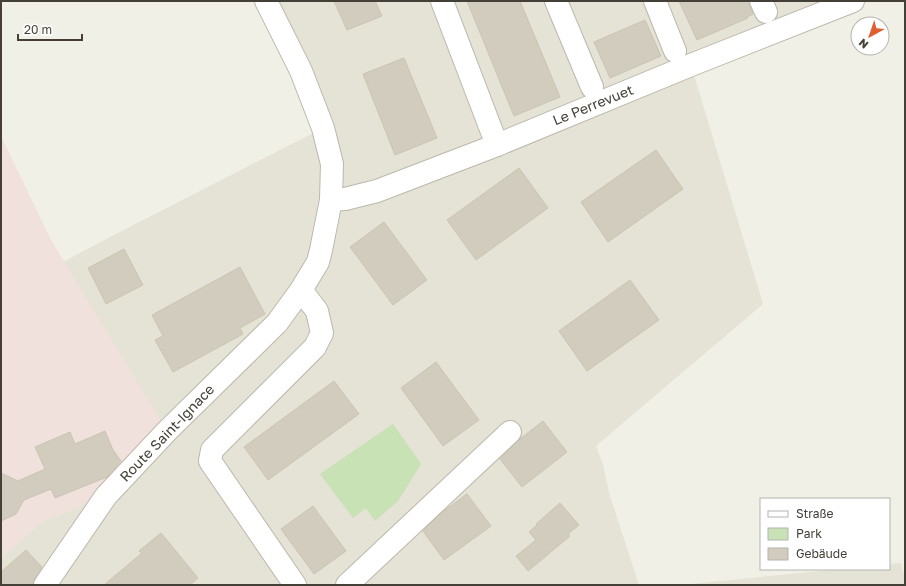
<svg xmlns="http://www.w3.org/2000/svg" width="906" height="586" viewBox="0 0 906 586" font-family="'Golos Text',sans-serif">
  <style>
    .residential { fill: #e5e2d6 }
    .medical { fill: #f1e1dc }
    .green { fill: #c8e1b5 }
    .building { fill: #d2ccbe; stroke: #ccc4b2 }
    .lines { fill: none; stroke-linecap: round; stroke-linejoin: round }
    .minor-casing { stroke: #bcb8ab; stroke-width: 24 }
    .minor { stroke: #fff; stroke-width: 22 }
    .labels { text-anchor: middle; stroke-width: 3; stroke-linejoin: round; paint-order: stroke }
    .street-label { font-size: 14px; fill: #444037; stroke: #fff }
  </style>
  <rect width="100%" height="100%" fill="#f1f0e7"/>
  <!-- residential -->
  <g class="residential">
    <polygon points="266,1 853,1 691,65 763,304 596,446 603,464 609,493 639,585 1,585 1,558 43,521 106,496 125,363 63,262 112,236 323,128"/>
    <polygon points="901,563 905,579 905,585 680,585 841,569 889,569 889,564"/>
  </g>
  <!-- medical -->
  <polygon class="medical" points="1,136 51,240 167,431 106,496 43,521 1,558"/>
  <!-- green -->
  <polygon class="green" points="393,424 421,464 398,501 375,521 366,508 353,518 320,474"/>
  <!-- building -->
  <g class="building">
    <polygon points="334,1 375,1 382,16 347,30"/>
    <polygon points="467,1 520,1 560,97 514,116"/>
    <polygon points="679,1 749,1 750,6 753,14 747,17 748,18 697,40"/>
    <polygon points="645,20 661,56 610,78 594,42"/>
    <polygon points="404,58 437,138 395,155 363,74"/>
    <polygon points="656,150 683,189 608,242 581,202"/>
    <polygon points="519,168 548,208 476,260 447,220"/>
    <polygon points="384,222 427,280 393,305 350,247"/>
    <polygon points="124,249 143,285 106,304 88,268"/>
    <polygon points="240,267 265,314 240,328 243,334 173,372 155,340 163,336 152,315"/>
    <polygon points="630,280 659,320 587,371 559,331"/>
    <polygon points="436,362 479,420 443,446 401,388"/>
    <polygon points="334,381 359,414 268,480 244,447"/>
    <polygon points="543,421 567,452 522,487 500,459 520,439"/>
    <polygon points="105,431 113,450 121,461 107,477 55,498 51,489 24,500 16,514 1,521 1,473 18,481 45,469 35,447 70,432 75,444"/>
    <polygon points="467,494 491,526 444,560 423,531 441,513"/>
    <polygon points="560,503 579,525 568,534 570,536 528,571 516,556 536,540 529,532 537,525 536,524"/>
    <polygon points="313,506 346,551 314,574 281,529"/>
    <polygon points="161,533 198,578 190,585 104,585 142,553 139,551"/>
    <polygon points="26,550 42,567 35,578 33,585 1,585 1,572"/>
  </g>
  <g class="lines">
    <!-- minor casing -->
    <g class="minor-casing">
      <g id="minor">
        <polyline points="442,1 497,145"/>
        <polyline points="556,1 592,87"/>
        <polyline points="655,1 675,51"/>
        <polyline points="761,1 766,12"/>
        <polyline points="331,200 345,199 377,191 497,145 691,65 853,1"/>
        <polyline points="45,585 106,496 167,431 277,323 301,290 318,262 321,250 331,200 332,164 323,128 301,71 266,1"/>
        <polyline points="295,585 210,461 212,450 315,347 322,333 317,311 301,290"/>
        <polyline points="347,585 510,432"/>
      </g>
    </g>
    <!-- minor -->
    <use href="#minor" class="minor"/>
  </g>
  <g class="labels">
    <!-- street labels -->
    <g class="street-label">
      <text transform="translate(593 105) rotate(-22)" y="5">Le Perrevuet</text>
      <text transform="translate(167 433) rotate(-46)" y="5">Route Saint-Ignace</text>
    </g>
  </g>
  <!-- border -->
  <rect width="906" height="586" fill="none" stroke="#444037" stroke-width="4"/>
  <!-- legend -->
  <rect x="760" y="498" width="130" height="72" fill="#ffffff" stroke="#b4b3af"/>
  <rect x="768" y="511" width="20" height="6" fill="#ffffff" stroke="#b4b3af"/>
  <text x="796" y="518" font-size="12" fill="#444037">Straße</text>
  <rect x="768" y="528" width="20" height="12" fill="#c8e1b5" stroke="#b4b3af"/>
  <text x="796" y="538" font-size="12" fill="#444037">Park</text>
  <rect x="768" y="548" width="20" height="12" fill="#d2ccbe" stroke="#b4b3af"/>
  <text x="796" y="558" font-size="12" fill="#444037">Gebäude</text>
  <!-- north arrow -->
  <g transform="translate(870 36) rotate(220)"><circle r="19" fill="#ffffff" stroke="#b4b3af"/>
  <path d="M0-3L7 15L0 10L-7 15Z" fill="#e05d30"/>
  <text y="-6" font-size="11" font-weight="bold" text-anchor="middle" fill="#444037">N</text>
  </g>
  <!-- scale -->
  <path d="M18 34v6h64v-6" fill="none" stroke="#444037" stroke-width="2"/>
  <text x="24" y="34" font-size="12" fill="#444037" stroke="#ffffff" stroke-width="3" paint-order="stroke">20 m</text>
</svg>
